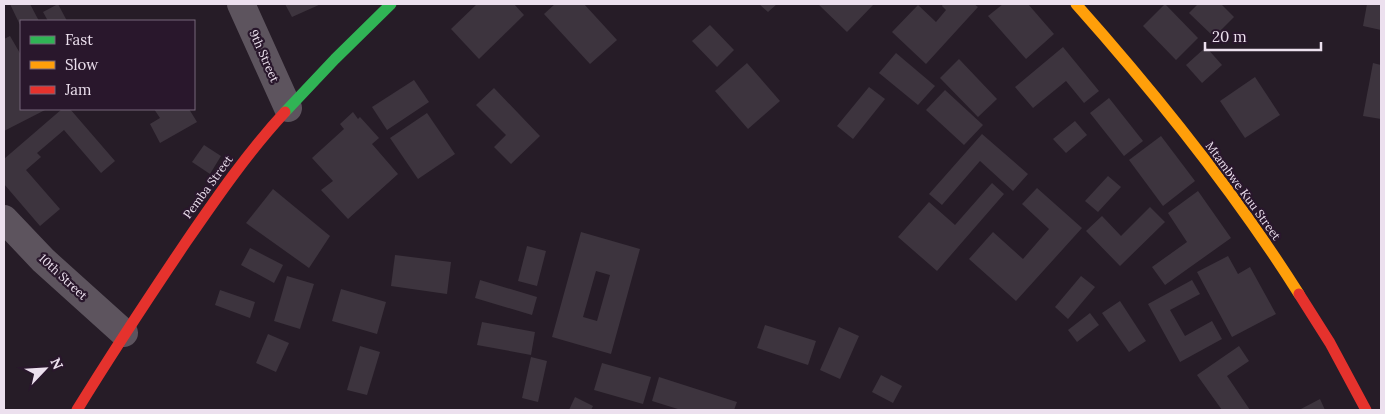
<svg xmlns="http://www.w3.org/2000/svg" width="1385" height="414" viewBox="0 0 1385 414" font-family="Lora,serif">
  <style>
    .building { fill: #3d343e; fill-rule: evenodd }
    .lines { fill: none; stroke-linecap: round; stroke-linejoin: round }
    .street { stroke: #5d545e; stroke-width: 28 }
    .fast { stroke: #30b455; stroke-width: 11 }
    .slow { stroke: #ff9f0a; stroke-width: 11 }
    .jam { stroke: #e5322d; stroke-width: 11 }
    .labels { text-anchor: middle; stroke-width: 4.5; stroke-linejoin: round; paint-order: stroke }
    .street-label { font-size: 12px; fill: #ece0ee; stroke: #29172c }
  </style>
  <rect width="100%" height="100%" fill="#261c27"/>
  <!-- building -->
  <g class="building">
    <polygon points="10,4 30,4 39,21 21,21 21,27"/>
    <polygon points="58,4 67,21 48,21 43,12"/>
    <polygon points="285,4 321,4 292,17"/>
    <polygon points="477,4 514,4 524,15 479,59 451,29"/>
    <polygon points="555,4 584,4 617,40 590,64 544,14"/>
    <polygon points="759,4 777,4 768,12"/>
    <polygon points="818,4 874,4 847,32"/>
    <polygon points="943,4 974,4 978,7 926,64 892,32 918,5 936,22 946,10 942,6"/>
    <polygon points="1003,4 1028,4 1054,34 1026,59 988,16"/>
    <polygon points="1165,4 1198,38 1176,60 1143,26"/>
    <polygon points="1198,4 1221,4 1234,17 1214,37 1189,13"/>
    <polygon points="1367,4 1381,4 1381,30 1363,26"/>
    <polygon points="710,25 734,50 717,67 692,41"/>
    <polygon points="10,36 21,55 21,109 47,109 4,131 4,39"/>
    <polygon points="1063,47 1099,91 1084,103 1066,81 1033,108 1015,87"/>
    <polygon points="1206,47 1222,65 1202,83 1186,65"/>
    <polygon points="896,53 935,86 918,105 879,73"/>
    <polygon points="959,59 997,99 978,117 940,78"/>
    <polygon points="747,63 780,101 748,129 715,91"/>
    <polygon points="1373,63 1381,65 1381,119 1363,116"/>
    <polygon points="1255,77 1280,115 1245,138 1220,101"/>
    <polygon points="414,80 429,102 387,130 372,107"/>
    <polygon points="869,87 885,99 853,139 837,126"/>
    <polygon points="494,88 540,136 511,164 494,147 506,135 476,105"/>
    <polygon points="945,90 983,125 964,145 926,110"/>
    <polygon points="1109,98 1143,141 1124,156 1090,113"/>
    <polygon points="62,109 70,109 115,161 101,173 64,130 37,153 41,157 26,170 60,209 40,226 4,184 4,159"/>
    <polygon points="154,109 189,109 197,122 160,143 150,124 160,118"/>
    <polygon points="353,112 358,119 360,117 379,138 372,144 398,174 348,219 321,190 333,181 312,158 344,129 340,124"/>
    <polygon points="427,113 455,154 418,179 390,138"/>
    <polygon points="1075,121 1087,135 1066,153 1053,139"/>
    <polygon points="982,134 1028,174 1013,191 980,161 942,205 929,194"/>
    <polygon points="1161,136 1195,181 1163,206 1129,160"/>
    <polygon points="204,145 221,156 210,174 192,162"/>
    <polygon points="1108,176 1121,187 1098,212 1085,201"/>
    <polygon points="992,183 1004,194 937,271 898,237 929,202 955,225"/>
    <polygon points="1037,188 1082,228 1016,301 969,259 993,232 1023,259 1049,229 1022,204"/>
    <polygon points="273,189 330,236 309,268 246,223"/>
    <polygon points="1198,191 1231,238 1165,285 1152,267 1187,242 1168,213"/>
    <polygon points="1150,207 1165,222 1120,266 1086,231 1102,216 1121,236"/>
    <path d="M 581,232 L 640,249 L 611,354 L 552,337 ZM 596,271 L 610,275 L 597,321 L 583,317 Z"/>
    <polygon points="527,246 546,251 537,286 518,281"/>
    <polygon points="250,248 283,265 274,283 241,265"/>
    <polygon points="395,255 451,262 447,294 391,286"/>
    <polygon points="1228,256 1238,274 1250,267 1276,314 1232,337 1197,272"/>
    <polygon points="287,276 314,284 300,329 274,321"/>
    <polygon points="1081,276 1095,287 1068,319 1055,307"/>
    <polygon points="480,280 537,297 532,315 475,298"/>
    <polygon points="1192,280 1200,294 1170,310 1185,336 1212,321 1222,339 1180,362 1148,304"/>
    <polygon points="341,289 386,302 377,334 332,321"/>
    <polygon points="220,290 255,302 250,318 215,305"/>
    <polygon points="1120,301 1146,341 1129,352 1102,313"/>
    <polygon points="1090,313 1099,325 1077,342 1068,330"/>
    <polygon points="482,322 535,332 531,355 477,345"/>
    <polygon points="765,325 816,341 808,365 757,348"/>
    <polygon points="839,327 859,336 840,379 820,370"/>
    <polygon points="268,334 289,343 276,372 256,363"/>
    <polygon points="360,346 380,352 367,395 347,390"/>
    <polygon points="1239,346 1249,361 1227,376 1250,410 1222,410 1197,375"/>
    <polygon points="531,357 547,361 538,402 522,398"/>
    <polygon points="602,363 651,377 643,404 594,390"/>
    <polygon points="881,375 902,386 893,403 872,392"/>
    <polygon points="659,377 737,402 734,410 681,410 652,401"/>
    <polygon points="575,397 593,406 591,410 569,410"/>
    <polygon points="1320,399 1325,410 1299,410"/>
  </g>
  <g class="lines">
    <!-- street -->
    <g class="street">
      <polyline points="241,4 288,108"/>
      <polyline points="4,219 43,260 124,333"/>
    </g>
    <!-- fast -->
    <polyline class="fast" points="285,112 335,59 391,4"/>
    <!-- slow -->
    <path class="slow" d="M 1076,4 C 1157,95 1234,191 1299,294"/>
    <!-- jam -->
    <g class="jam">
      <polyline points="1299,294 1330,343 1366,410"/>
      <path d="M 77,410 C 112,353 149,297 186,242 C 217,197 248,152 285,112"/>
    </g>
  </g>
  <g class="labels">
    <!-- street labels -->
    <g class="street-label">
      <text transform="translate(264 56) rotate(66)" y="4">9th Street</text>
      <text transform="translate(208 187) rotate(-54)" y="4">Pemba Street</text>
      <text transform="translate(1243 191) rotate(54)" y="4">Mtambwe Kuu Street</text>
      <text transform="translate(63 277) rotate(43)" y="4">10th Street</text>
    </g>
  </g>
  <!-- border -->
  <rect width="1385" height="414" fill="none" stroke="#ece0ee" stroke-width="10"/>
  <!-- legend -->
  <rect x="20" y="20" width="175" height="90" fill="#29172c" stroke="#77677a"/>
  <rect x="30" y="36" width="25" height="8" fill="#30b455" stroke="#77677a"/>
  <text x="65" y="45" font-size="15" fill="#ece0ee">Fast</text>
  <rect x="30" y="61" width="25" height="8" fill="#ff9f0a" stroke="#77677a"/>
  <text x="65" y="70" font-size="15" fill="#ece0ee">Slow</text>
  <rect x="30" y="86" width="25" height="8" fill="#e5322d" stroke="#77677a"/>
  <text x="65" y="95" font-size="15" fill="#ece0ee">Jam</text>
  <!-- north arrow -->
  <g transform="translate(45 369) rotate(65)" stroke="#29172c" stroke-width="4" paint-order="stroke">
  <path d="M0-4L9 19L0 12L-9 19Z" fill="#ece0ee"/>
  <text y="-8" font-size="14" font-weight="bold" text-anchor="middle" fill="#ece0ee">N</text>
  </g>
  <!-- scale -->
  <path d="M1205 42v8h116v-8" fill="none" stroke="#ece0ee" stroke-width="2.5"/>
  <text x="1212" y="42" font-size="15" fill="#ece0ee" stroke="#29172c" stroke-width="4" paint-order="stroke">20 m</text>
</svg>
